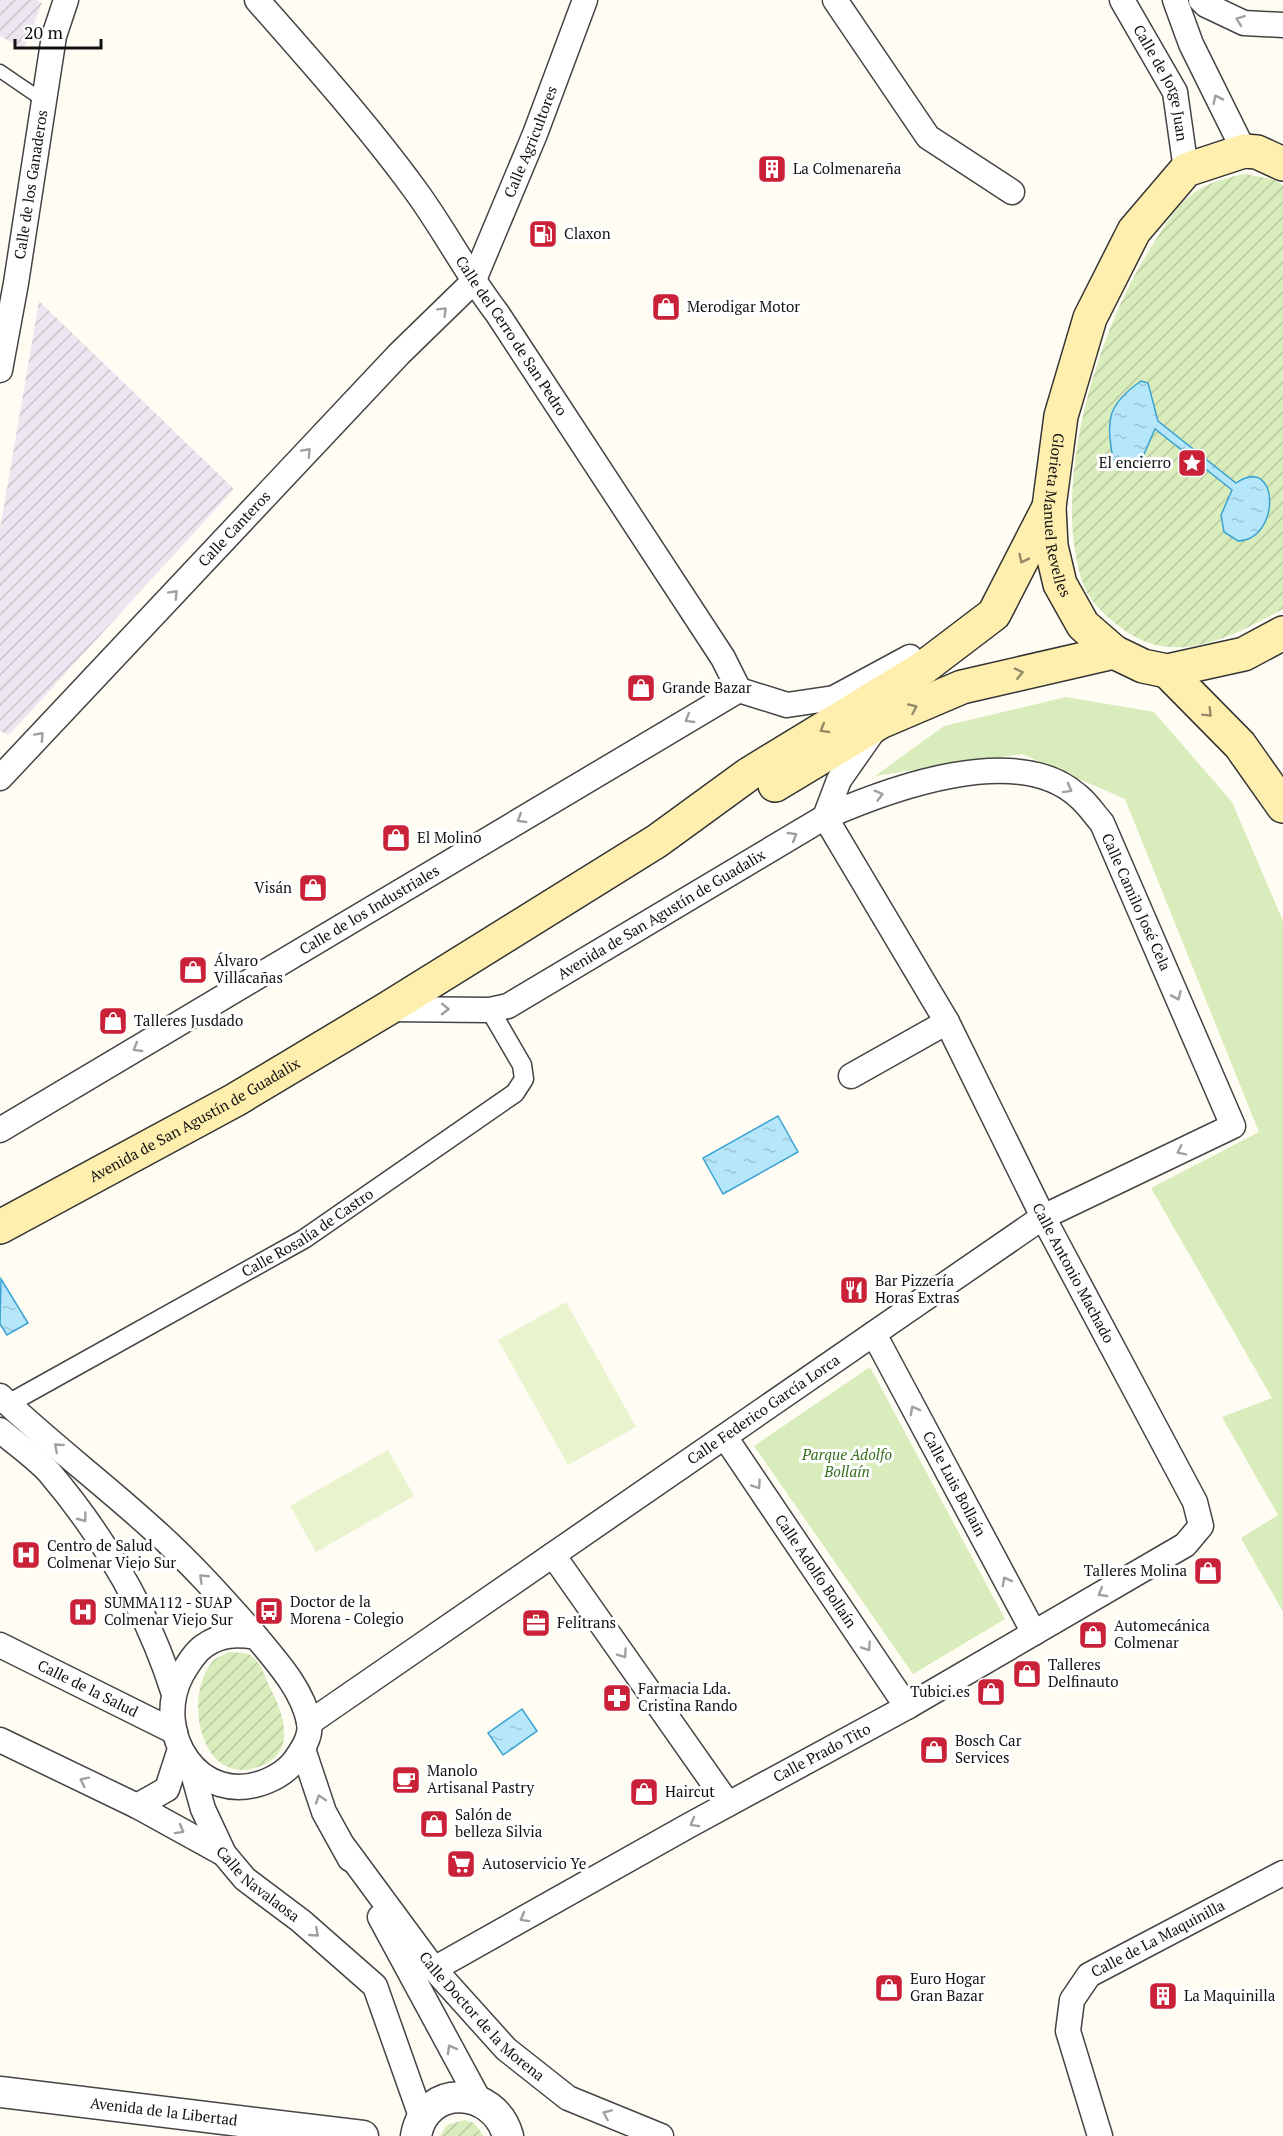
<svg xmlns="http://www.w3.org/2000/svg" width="1283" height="2136" viewBox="0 0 1283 2136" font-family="'PT Serif',serif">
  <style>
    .industrial { fill: url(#industrial-furrows) }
    .park { fill: #d9ecbb }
    .garden { fill: url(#garden-furrows) }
    .pitch { fill: #e9f3cd }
    .water { fill: url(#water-ripples); stroke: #3aa3d4; stroke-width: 1.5 }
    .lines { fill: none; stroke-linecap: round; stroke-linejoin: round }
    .service-casing { stroke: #444; stroke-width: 15 }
    .pedestrian-casing { stroke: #444; stroke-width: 21 }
    .minor-casing { stroke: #444; stroke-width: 27 }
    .tertiary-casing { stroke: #444; stroke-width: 33 }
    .secondary-casing { stroke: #333; stroke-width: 36 }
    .service { stroke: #fff; stroke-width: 12 }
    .pedestrian { stroke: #fff; stroke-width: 18 }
    .minor { stroke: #fff; stroke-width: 24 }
    .tertiary { stroke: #fff; stroke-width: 30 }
    .secondary { stroke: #ffefaf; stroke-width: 33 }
    .oneway { stroke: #a0a0a0 }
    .oneway2 { stroke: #948b68 }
    .labels { text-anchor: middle; stroke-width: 6; stroke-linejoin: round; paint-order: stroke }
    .street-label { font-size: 15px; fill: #111; stroke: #fff }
    .poi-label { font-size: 15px; fill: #111; stroke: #fff; text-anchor: start }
    .park-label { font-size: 15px; font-style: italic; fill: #346d1c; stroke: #fff }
  </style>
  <defs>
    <pattern id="industrial-furrows" width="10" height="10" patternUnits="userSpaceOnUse" patternTransform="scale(1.5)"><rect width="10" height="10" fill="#ede5ef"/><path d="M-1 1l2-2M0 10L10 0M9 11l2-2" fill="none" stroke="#cac3cc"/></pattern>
    <pattern id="garden-furrows" width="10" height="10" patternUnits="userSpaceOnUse" patternTransform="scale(1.5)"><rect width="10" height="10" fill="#d9ecbb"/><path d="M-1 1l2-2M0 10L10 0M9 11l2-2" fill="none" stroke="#b9c9a0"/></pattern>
    <pattern id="water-ripples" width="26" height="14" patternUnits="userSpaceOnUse" patternTransform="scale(1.5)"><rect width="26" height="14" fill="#b6e6f9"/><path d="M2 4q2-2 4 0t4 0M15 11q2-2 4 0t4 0" fill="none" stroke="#9bc4d4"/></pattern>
  </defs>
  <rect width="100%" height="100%" fill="#fffcf4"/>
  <!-- industrial -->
  <g class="industrial">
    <polygon points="0,0 36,0 42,3 24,49 0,36"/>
    <polygon points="39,301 234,489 9,735 0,731 0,529"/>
  </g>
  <!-- park -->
  <g class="park">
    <polygon points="1066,697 1154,712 1232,802 1283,921 1283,1612 1241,1538 1278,1515 1222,1417 1272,1398 1151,1188 1259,1132 1125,799 1022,754 875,776 944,726"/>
    <polygon points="870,1367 1005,1619 913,1674 754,1446"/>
  </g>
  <!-- garden -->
  <g class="garden">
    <path d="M 1245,174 L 1272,179 L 1283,185 L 1283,609 C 1231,637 1173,669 1120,627 C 1103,614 1087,599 1081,578 C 1052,481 1097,332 1150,249 C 1161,232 1175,207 1191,195 C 1208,182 1225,178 1245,174 Z"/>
    <path d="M 229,1652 C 235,1653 243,1652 248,1654 C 261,1660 265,1677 270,1688 C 285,1716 298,1756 255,1768 C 199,1784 183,1694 213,1661 C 217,1657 224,1655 229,1652 Z"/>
    <polygon points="465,2120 474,2123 484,2136 440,2136 447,2125"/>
  </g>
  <!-- pitch -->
  <g class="pitch">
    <polygon points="566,1302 636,1427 568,1465 498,1340"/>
    <polygon points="388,1450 414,1496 316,1552 290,1506"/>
  </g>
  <!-- water -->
  <g class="water">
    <path d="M 1141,381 L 1148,383 L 1158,421 L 1236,483 C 1280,453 1281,540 1238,541 L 1224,532 L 1221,515 L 1232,490 L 1155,429 L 1141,461 L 1123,466 L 1113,459 C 1106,419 1107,405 1141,381 Z"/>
    <polygon points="778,1116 798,1152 723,1194 703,1158"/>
    <polygon points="1,1279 28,1323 7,1335 0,1324"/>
    <polygon points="522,1709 537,1731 503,1755 488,1733"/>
  </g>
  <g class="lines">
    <!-- service casing -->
    <g class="service-casing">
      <polyline id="service" points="0,71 44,101"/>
    </g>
    <!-- pedestrian casing -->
    <g class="pedestrian-casing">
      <g id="pedestrian">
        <path id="s1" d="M 8,1404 L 304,1239 L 515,1093 L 524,1079 L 522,1065 L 490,1010"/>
      </g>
    </g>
    <!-- minor casing -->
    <g class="minor-casing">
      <g id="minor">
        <path id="s2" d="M 257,0 C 310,60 365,122 413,187 C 443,227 466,273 497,313 L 723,658 L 739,690"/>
        <polyline points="835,0 928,137 1012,192"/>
        <path id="s3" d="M 1122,0 L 1175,92 L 1186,170"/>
        <polyline points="1175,0 1191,44 1244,151"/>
        <polyline points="1201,0 1206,5 1244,23 1283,25"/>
        <path id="s4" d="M 0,370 L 16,283 L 54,36 L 66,0"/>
        <polyline points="739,690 787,705 834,698 910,657"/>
        <path id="s5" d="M 0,778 L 399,354 L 473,282 L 535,134 L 585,0"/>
        <path id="s6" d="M 387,1009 L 490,1010 L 508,1006 L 825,817 L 839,780 L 874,730"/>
        <polyline points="851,1076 947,1022"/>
        <path id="s7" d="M 0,1130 L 739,690"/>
        <path id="s8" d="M 874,1334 L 1034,1633"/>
        <path d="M 0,1396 C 49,1443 104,1484 154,1530 C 190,1562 222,1598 254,1634 C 275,1660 302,1688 309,1722 C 312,1737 301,1752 293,1763 C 286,1771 277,1777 267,1781 C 199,1809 151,1732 182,1674 C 188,1664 195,1652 204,1646 C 221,1634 236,1634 256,1637"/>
        <path d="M 0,1430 C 16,1444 35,1457 49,1472 C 104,1537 147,1610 173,1691"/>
        <path id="s9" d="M 725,1437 L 907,1707"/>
        <polyline points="553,1555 728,1804"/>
        <path id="s10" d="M 0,1645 L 175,1732"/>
        <path id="s11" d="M 309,1723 L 1043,1217 L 1233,1126 L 1102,823 C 1094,814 1087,803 1078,796 C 1017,741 889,789 825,817 L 947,1022 L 1043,1217 L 1195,1502 L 1201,1526 L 1185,1545 L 907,1707 L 688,1826 L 434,1969"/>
        <path id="s12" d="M 0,1740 L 137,1806 L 224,1854 L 245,1879 L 301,1921 L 375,1986 L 422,2119"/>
        <polyline points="303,1749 324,1812 350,1859"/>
        <polyline points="191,1766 203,1809 224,1854"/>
        <polyline points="137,1806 167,1789 180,1749"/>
        <path id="s13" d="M 344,1847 L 434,1969 L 506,2049 L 568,2098 L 661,2136"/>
        <polyline points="380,1917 479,2100"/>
        <path id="s14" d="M 1100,2136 L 1068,2031 L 1072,2000 L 1089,1975 L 1283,1873"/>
      </g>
    </g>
    <!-- tertiary casing -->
    <g class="tertiary-casing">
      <g id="tertiary">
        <path id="s15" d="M 0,2092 L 363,2136"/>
        <path d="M 416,2136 C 425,2083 494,2086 508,2136"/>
      </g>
    </g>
    <!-- secondary casing -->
    <g class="secondary-casing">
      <g id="secondary">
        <path id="s16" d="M 1283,164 L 1257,152 L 1244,151 L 1186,170 L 1134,231 L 1090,318 L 1061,416 L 1049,507 L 1051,546 L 1060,584 L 1083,625 L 1114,652 L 1143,666 L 1167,671 L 1244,654 L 1283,633"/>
        <polyline points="1167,671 1240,745 1283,806"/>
        <polyline points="775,785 880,722 962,687 1114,652"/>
        <path id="s17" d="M 0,1227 L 235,1100 L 387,1009 L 657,841 L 749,774 L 923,668 L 994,614 L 1049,507"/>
      </g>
    </g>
    <!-- service -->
    <use href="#service" class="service"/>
    <!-- pedestrian -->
    <use href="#pedestrian" class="pedestrian"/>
    <!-- minor -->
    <use href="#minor" class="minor"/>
    <!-- tertiary -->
    <use href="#tertiary" class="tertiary"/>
    <!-- secondary -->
    <use href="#secondary" class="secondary"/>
  </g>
  <!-- one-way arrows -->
  <defs><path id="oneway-chevron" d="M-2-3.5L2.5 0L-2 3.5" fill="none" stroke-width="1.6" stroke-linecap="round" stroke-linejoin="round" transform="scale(1.5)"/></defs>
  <g class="oneway">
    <use href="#oneway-chevron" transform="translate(1240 20) rotate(-160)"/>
    <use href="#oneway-chevron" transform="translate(1217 99) rotate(-116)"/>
    <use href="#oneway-chevron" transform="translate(443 311) rotate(-45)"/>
    <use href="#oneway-chevron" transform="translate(307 452) rotate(-47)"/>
    <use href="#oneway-chevron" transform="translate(174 594) rotate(-47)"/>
    <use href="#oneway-chevron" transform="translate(689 719) rotate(149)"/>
    <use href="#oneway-chevron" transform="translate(40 736) rotate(-47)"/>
    <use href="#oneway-chevron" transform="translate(1068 789) rotate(29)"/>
    <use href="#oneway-chevron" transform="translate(879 795) rotate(-15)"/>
    <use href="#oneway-chevron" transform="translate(521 819) rotate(149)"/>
    <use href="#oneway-chevron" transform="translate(793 836) rotate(-31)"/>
    <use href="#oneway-chevron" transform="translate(1177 996) rotate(66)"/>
    <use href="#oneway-chevron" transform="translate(445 1009) rotate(1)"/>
    <use href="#oneway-chevron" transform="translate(137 1048) rotate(149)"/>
    <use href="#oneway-chevron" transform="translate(1181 1151) rotate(154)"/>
    <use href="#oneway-chevron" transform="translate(914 1410) rotate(-118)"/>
    <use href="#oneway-chevron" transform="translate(58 1447) rotate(-139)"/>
    <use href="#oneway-chevron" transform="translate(757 1485) rotate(56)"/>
    <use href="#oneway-chevron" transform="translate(83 1518) rotate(53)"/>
    <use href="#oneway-chevron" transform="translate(203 1578) rotate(-136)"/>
    <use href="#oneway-chevron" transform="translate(1006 1581) rotate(-118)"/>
    <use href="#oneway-chevron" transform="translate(1102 1593) rotate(150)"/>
    <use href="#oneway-chevron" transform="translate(867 1647) rotate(56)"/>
    <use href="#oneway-chevron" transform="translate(623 1654) rotate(55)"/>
    <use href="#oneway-chevron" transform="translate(84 1781) rotate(-154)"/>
    <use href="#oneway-chevron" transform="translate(320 1799) rotate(-108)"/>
    <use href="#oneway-chevron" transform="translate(694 1823) rotate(151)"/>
    <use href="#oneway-chevron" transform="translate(180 1830) rotate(29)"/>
    <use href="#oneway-chevron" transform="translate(524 1918) rotate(151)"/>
    <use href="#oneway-chevron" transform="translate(315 1933) rotate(41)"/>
    <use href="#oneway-chevron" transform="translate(451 2049) rotate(-119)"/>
    <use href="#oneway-chevron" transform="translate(607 2114) rotate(-157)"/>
  </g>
  <g class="oneway2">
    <use href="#oneway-chevron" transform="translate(1023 559) rotate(116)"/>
    <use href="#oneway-chevron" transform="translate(1019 673) rotate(-13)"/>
    <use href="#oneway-chevron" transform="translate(913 708) rotate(-24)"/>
    <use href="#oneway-chevron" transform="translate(1208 713) rotate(45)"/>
    <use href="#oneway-chevron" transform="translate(824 729) rotate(149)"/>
  </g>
  <!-- icons -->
  <defs>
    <g id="building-square" transform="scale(1.5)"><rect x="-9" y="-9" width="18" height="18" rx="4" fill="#c92137" stroke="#fff"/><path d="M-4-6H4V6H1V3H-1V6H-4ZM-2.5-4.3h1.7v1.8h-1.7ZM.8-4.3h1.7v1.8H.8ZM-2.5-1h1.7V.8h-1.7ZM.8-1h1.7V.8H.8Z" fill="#fff"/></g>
    <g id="fuel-square" transform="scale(1.5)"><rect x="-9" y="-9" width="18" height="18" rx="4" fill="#c92137" stroke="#fff"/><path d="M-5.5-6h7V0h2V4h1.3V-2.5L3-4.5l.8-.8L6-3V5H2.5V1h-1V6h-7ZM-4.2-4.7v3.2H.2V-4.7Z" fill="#fff"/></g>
    <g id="shop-square" transform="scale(1.5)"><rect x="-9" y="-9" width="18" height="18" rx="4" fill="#c92137" stroke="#fff"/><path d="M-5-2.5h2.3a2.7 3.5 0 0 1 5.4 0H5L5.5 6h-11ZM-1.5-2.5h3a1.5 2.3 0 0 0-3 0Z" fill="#fff"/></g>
    <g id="sight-square" transform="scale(1.5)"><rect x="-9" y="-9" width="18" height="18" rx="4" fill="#c92137" stroke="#fff"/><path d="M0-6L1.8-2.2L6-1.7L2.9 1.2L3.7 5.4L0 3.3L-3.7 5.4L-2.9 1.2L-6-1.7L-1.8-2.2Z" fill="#fff"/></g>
    <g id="restaurant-square" transform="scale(1.5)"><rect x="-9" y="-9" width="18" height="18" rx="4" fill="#c92137" stroke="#fff"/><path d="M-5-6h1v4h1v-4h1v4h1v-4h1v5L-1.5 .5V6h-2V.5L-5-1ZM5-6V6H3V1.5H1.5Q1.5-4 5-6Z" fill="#fff"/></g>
    <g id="hospital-square" transform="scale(1.5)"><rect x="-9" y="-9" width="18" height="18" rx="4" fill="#c92137" stroke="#fff"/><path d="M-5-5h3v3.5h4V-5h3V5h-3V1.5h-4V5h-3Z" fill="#fff"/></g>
    <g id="bus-square" transform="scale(1.5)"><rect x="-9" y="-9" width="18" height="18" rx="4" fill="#c92137" stroke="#fff"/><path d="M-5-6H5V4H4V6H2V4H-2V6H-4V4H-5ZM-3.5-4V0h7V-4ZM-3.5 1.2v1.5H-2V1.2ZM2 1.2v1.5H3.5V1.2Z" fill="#fff"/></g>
    <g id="office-square" transform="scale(1.5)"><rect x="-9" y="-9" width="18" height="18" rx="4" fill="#c92137" stroke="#fff"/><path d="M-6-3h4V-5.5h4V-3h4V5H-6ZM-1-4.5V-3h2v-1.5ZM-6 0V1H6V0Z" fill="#fff"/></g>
    <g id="pharmacy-square" transform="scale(1.5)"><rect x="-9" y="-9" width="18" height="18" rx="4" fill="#c92137" stroke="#fff"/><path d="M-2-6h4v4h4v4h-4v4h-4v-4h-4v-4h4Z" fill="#fff"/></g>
    <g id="cafe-square" transform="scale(1.5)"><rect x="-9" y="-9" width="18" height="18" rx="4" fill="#c92137" stroke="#fff"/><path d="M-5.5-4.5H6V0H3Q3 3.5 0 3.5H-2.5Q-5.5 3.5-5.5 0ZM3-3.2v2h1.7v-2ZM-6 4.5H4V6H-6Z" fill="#fff"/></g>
    <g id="supermarket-square" transform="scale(1.5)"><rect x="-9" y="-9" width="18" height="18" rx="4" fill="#c92137" stroke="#fff"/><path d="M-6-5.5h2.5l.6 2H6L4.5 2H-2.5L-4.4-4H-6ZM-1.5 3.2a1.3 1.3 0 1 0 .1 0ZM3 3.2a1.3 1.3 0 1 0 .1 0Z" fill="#fff"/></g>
  </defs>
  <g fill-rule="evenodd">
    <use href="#building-square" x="772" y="169"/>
    <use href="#fuel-square" x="543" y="234"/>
    <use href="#shop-square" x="666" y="307"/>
    <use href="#sight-square" x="1192" y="463"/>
    <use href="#shop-square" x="641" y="688"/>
    <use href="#shop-square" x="396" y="838"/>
    <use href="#shop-square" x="313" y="888"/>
    <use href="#shop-square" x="193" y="970"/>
    <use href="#shop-square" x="113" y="1021"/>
    <use href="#restaurant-square" x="854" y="1290"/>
    <use href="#hospital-square" x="26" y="1555"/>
    <use href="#shop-square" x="1208" y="1571"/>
    <use href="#bus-square" x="269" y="1611"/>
    <use href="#hospital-square" x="83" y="1612"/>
    <use href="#office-square" x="536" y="1623"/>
    <use href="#shop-square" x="1093" y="1635"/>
    <use href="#shop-square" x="1027" y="1674"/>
    <use href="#shop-square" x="991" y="1692"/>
    <use href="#pharmacy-square" x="617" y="1698"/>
    <use href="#shop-square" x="934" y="1750"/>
    <use href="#cafe-square" x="406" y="1780"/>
    <use href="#shop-square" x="644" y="1792"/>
    <use href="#shop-square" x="434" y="1824"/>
    <use href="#supermarket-square" x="461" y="1864"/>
    <use href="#shop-square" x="889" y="1988"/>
    <use href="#building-square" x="1163" y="1996"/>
  </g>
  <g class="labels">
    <!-- street labels -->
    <g class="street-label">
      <text dy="5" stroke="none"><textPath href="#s3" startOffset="93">Calle de Jorge Juan</textPath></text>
      <text dy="5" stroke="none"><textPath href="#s5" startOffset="837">Calle Agricultores</textPath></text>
      <text dy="5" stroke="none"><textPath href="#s4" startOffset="188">Calle de los Ganaderos</textPath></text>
      <text dy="5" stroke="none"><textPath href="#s2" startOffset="422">Calle del Cerro de San Pedro</textPath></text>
      <text dy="5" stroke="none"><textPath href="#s16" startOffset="483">Glorieta Manuel Revelles</textPath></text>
      <text dy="5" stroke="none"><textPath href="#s5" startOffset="342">Calle Canteros</textPath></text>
      <text transform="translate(1136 902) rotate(66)" y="5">Calle Camilo José Cela</text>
      <text dy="5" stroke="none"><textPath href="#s7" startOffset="430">Calle de los Industriales</textPath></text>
      <text dy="5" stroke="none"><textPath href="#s6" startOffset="300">Avenida de San Agustín de Guadalix</textPath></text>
      <text dy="5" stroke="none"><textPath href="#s17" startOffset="222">Avenida de San Agustín de Guadalix</textPath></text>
      <text dy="5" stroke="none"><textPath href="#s1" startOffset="345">Calle Rosalía de Castro</textPath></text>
      <text dy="5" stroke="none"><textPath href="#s11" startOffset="2254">Calle Antonio Machado</textPath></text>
      <text dy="5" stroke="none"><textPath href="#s11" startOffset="552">Calle Federico García Lorca</textPath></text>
      <text dy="5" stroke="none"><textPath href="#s8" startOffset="170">Calle Luis Bollaín</textPath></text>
      <text dy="5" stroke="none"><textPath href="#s9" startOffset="162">Calle Adolfo Bollaín</textPath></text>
      <text dy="5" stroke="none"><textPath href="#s10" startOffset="98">Calle de la Salud</textPath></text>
      <text transform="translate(822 1753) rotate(-28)" y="5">Calle Prado Tito</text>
      <text dy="5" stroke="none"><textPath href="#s12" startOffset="297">Calle Navalaosa</textPath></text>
      <text dy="5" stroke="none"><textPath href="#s14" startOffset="249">Calle de La Maquinilla</textPath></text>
      <text dy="5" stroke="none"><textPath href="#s13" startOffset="219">Calle Doctor de la Morena</textPath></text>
      <text dy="5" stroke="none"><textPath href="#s15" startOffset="165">Avenida de la Libertad</textPath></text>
    </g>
    <!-- poi labels -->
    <g class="poi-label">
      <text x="793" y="174">La Colmenareña</text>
      <text x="564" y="239">Claxon</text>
      <text x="687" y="312">Merodigar Motor</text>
      <text x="1171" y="468" text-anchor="end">El encierro</text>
      <text x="662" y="693">Grande Bazar</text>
      <text x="417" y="843">El Molino</text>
      <text x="292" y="893" text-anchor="end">Visán</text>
      <text x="214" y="966">Álvaro<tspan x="214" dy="17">Villacañas</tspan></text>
      <text x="134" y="1026">Talleres Jusdado</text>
      <text x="875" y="1286">Bar Pizzería<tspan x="875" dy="17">Horas Extras</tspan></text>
      <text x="47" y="1551">Centro de Salud<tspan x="47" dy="17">Colmenar Viejo Sur</tspan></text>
      <text x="1187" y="1576" text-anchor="end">Talleres Molina</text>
      <text x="290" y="1607">Doctor de la<tspan x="290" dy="17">Morena - Colegio</tspan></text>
      <text x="104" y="1608">SUMMA112 - SUAP<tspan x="104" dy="17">Colmenar Viejo Sur</tspan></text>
      <text x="557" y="1628">Felitrans</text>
      <text x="1114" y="1631">Automecánica<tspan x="1114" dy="17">Colmenar</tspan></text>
      <text x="1048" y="1670">Talleres<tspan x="1048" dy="17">Delfinauto</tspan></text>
      <text x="638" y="1694">Farmacia Lda.<tspan x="638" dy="17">Cristina Rando</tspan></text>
      <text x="970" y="1697" text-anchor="end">Tubici.es</text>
      <text x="955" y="1746">Bosch Car<tspan x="955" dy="17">Services</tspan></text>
      <text x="427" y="1776">Manolo<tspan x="427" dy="17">Artisanal Pastry</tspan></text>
      <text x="665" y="1797">Haircut</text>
      <text x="455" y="1820">Salón de<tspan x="455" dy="17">belleza Silvia</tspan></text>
      <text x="482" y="1869">Autoservicio Ye</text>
      <text x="910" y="1984">Euro Hogar<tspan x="910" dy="17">Gran Bazar</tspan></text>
      <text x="1184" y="2001">La Maquinilla</text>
    </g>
    <!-- park labels -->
    <g class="park-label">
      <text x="847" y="1460">Parque Adolfo<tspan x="847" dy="17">Bollaín</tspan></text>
    </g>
  </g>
  <!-- scale -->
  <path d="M15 39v9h86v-9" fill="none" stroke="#111111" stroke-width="3"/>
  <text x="24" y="39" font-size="18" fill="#111111" stroke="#ffffff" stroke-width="4.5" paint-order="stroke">20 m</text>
</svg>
